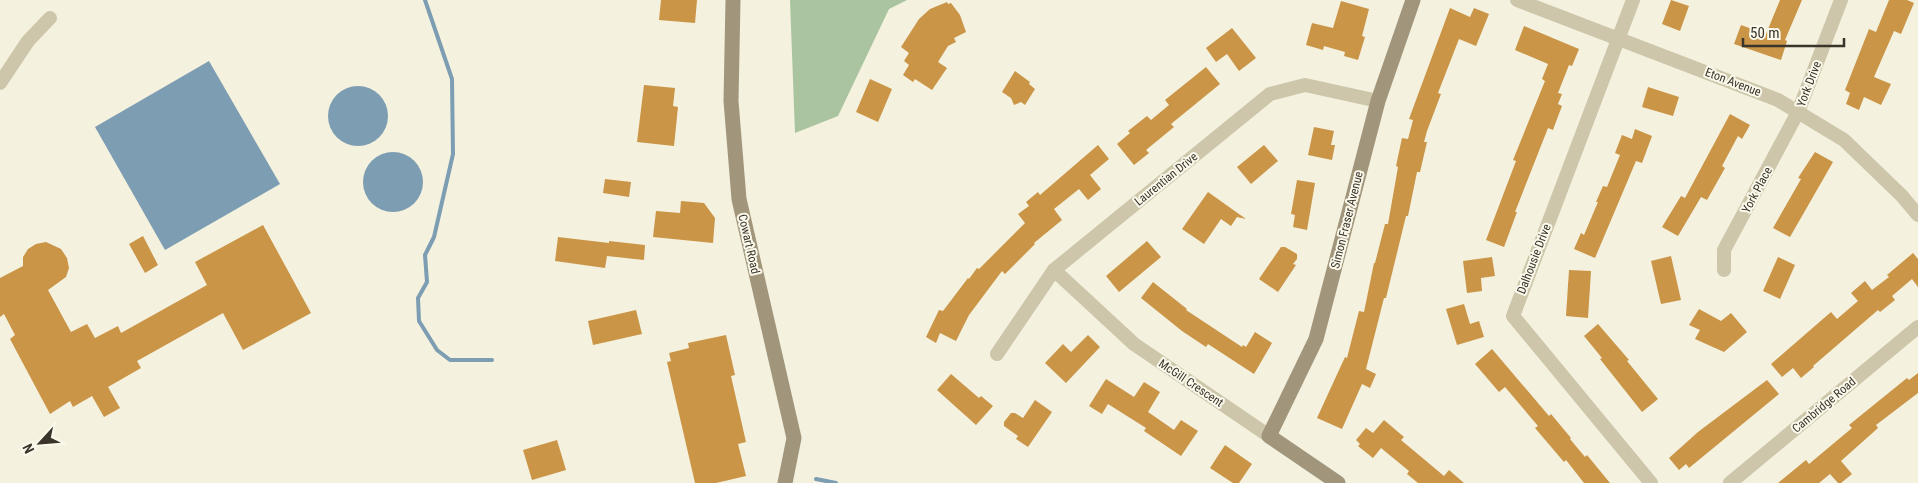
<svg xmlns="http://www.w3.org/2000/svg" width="1918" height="483" viewBox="0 0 1918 483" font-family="'Roboto Condensed',sans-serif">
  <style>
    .green { fill: #a9c49e }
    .water { fill: #7c9db2 }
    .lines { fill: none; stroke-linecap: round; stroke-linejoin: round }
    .stream { stroke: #7c9db2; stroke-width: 4 }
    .building { fill: #ca9546 }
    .street { stroke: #cdc6aa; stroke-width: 14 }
    .secondary { stroke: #a1967b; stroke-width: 15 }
    .labels { text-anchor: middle; stroke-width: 4; stroke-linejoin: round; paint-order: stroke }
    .street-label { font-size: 12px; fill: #3a342a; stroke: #fbf9eb }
  </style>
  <rect width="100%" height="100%" fill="#f4f1df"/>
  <!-- green -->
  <polygon class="green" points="790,0 907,0 889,9 838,116 795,133"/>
  <!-- water -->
  <g class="water">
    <polygon points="209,61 280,184 165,250 95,127"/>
    <circle cx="358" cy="116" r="30"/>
    <circle cx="393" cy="182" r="30"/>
  </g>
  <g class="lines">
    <!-- stream -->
    <g class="stream">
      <polyline points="425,0 452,79 453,154 434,237 425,255 427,282 418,298 419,321 437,350 450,360 492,360"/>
      <polyline points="816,479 836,483"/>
    </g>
  </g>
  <!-- building -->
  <g class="building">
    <polygon points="661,0 697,0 695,23 659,20"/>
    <polygon points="1671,0 1689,6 1680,31 1662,24"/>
    <polygon points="1780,0 1802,0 1785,40 1787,41 1781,60 1734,44 1741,25 1766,34"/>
    <polygon points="1889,0 1907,0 1914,3 1901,34 1894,31 1874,77 1891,84 1881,105 1864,97 1859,110 1846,104 1850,93 1845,90 1869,29 1876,32"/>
    <polygon points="1341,1 1369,9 1362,36 1365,37 1358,60 1344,56 1345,52 1324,46 1323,50 1306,45 1312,23 1333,28"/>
    <polygon points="947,2 948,4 951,3 960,15 966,32 954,38 956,42 948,46 938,62 947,68 932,90 915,79 913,82 903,75 909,65 904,61 909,53 901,47 919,19 930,9"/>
    <polygon points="1450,8 1470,17 1474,8 1489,14 1476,46 1459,39 1438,93 1441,94 1427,131 1424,142 1427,142 1420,172 1417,172 1408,216 1406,216 1386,298 1384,298 1366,369 1376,374 1370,388 1362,384 1342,429 1317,418 1345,357 1347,358 1359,311 1364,312 1374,263 1375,263 1385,224 1388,224 1398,167 1396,166 1402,138 1408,139 1413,120 1409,119"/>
    <polygon points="1524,26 1579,49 1572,66 1569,65 1558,93 1562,94 1558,104 1562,106 1557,119 1553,130 1548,128 1515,212 1517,212 1504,247 1486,240 1516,161 1513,160 1545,81 1542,79 1548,64 1515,50"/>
    <polygon points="1232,28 1256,58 1239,71 1227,54 1216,62 1206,48"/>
    <polygon points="1206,67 1220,84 1171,124 1174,127 1146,150 1149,153 1134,165 1117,144 1130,133 1128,131 1147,116 1151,120 1169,105 1165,100"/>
    <polygon points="1015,71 1030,82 1029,84 1035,89 1025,105 1021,102 1014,105 1011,98 1002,92"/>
    <polygon points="870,79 892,89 878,122 856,112"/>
    <polygon points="644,85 675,88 673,106 678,107 674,146 637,142"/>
    <polygon points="1648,87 1679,97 1673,116 1642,107"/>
    <polygon points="1730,114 1750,125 1742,139 1738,136 1722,166 1725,168 1707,200 1701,197 1678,236 1662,227 1681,196 1685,198"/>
    <polygon points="1314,127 1334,131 1331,145 1335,145 1332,160 1308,155"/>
    <polygon points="1635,129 1652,136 1642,163 1636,161 1595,258 1574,249 1581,233 1584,235 1598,202 1596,202 1603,186 1607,187 1620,155 1615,153 1622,135 1632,139"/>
    <polygon points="1098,145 1109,159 1090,175 1101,189 1088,200 1079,189 1054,209 1062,220 1034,243 1035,244 1005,274 1002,271 969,315 956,341 940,333 936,343 926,337 939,310 943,311 968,278 969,279 977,268 979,269 1025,223 1018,214 1029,206 1026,202 1038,192 1040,195"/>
    <polygon points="1264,145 1278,161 1251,184 1237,167"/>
    <polygon points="1815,152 1833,162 1790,237 1773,228 1801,179 1798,178"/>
    <polygon points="605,179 631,182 629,197 603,193"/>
    <polygon points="1297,180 1315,183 1307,230 1293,227 1295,215 1291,214"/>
    <polygon points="1208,192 1246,219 1237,217 1231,226 1221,219 1204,244 1182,229"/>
    <polygon points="681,201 704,203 715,218 713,243 653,237 656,211 680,213"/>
    <polygon points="263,225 311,313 243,350 223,313 137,361 141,368 108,387 120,408 104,417 92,396 73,407 70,401 50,414 10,339 15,335 4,314 0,317 0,278 23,266 23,257 28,249 36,244 46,242 61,249 67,258 69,268 66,277 48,290 71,332 87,324 95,338 118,326 121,333 207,285 195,262"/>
    <polygon points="143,236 158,265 145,273 129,244"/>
    <polygon points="558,237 609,243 609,241 645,245 644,260 607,256 605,268 555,261"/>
    <polygon points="1147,241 1161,257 1119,292 1106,276"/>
    <polygon points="1281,247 1285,247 1297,254 1297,259 1293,264 1296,265 1278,292 1259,279"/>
    <polygon points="1913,253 1918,259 1918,287 1912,279 1892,296 1895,300 1880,312 1878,310 1813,366 1814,367 1801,378 1793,368 1782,377 1771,364 1831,312 1837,319 1858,301 1851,293 1865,281 1872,290 1889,277 1887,275"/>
    <polygon points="1671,256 1681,300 1661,304 1651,261"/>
    <polygon points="1492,257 1495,276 1481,278 1482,291 1467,293 1463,261"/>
    <polygon points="1778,257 1795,265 1780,299 1763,291"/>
    <polygon points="1569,270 1591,271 1588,318 1566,316"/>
    <polygon points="1153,282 1187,309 1186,310 1242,347 1243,345 1246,347 1255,332 1272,343 1254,374 1208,344 1206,347 1182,331 1141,298"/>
    <polygon points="1464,304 1470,324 1479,321 1484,337 1457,345 1446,309"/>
    <polygon points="1699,309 1721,321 1731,313 1747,332 1724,352 1695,339 1700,330 1689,325"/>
    <polygon points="636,310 642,334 593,345 588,321"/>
    <polygon points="1598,324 1629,360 1627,361 1658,399 1642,412 1600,359 1602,358 1584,336"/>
    <polygon points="726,335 735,375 731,376 746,442 738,444 746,476 716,483 695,483 667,362 671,361 669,353 689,348 688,343"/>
    <polygon points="1088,335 1100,347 1066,383 1045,363 1063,344 1071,352"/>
    <polygon points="1492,349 1549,416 1551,414 1571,438 1570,439 1585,457 1587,455 1610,483 1584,483 1566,460 1564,462 1535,428 1538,426 1505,387 1499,392 1475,364"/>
    <polygon points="1918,373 1918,393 1876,425 1878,428 1841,461 1852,474 1841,483 1838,483 1830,474 1819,483 1778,483 1806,460 1809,464 1852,428 1849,425 1907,378 1909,380"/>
    <polygon points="951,374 979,398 981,396 993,406 976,425 937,390"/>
    <polygon points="1106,379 1134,397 1144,382 1160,392 1148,412 1174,430 1181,420 1198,431 1181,456 1144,431 1146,428 1108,404 1102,414 1089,406"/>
    <polygon points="1767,380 1779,394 1689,468 1686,464 1679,470 1669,458 1698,432"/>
    <polygon points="1035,400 1052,412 1028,447 1016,439 1018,436 1004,426 1004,422 1011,413 1015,413 1023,418"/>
    <polygon points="1384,420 1404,437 1401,440 1444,476 1449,470 1464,483 1418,483 1407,474 1409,471 1381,448 1373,458 1358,446 1360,444 1356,440 1366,428 1373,433"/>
    <polygon points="557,440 566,470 532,480 523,450"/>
    <polygon points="1225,445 1252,464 1239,483 1233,483 1210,468"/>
  </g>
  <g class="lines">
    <!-- street -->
    <g class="street">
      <polyline points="1517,0 1778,100 1844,140 1902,196 1918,215"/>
      <polyline points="1633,0 1513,316 1651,483"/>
      <polyline points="0,83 28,41 50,18"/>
      <polyline points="1054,270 1134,344 1269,436"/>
      <polyline points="1724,270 1724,250 1798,112 1841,0"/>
      <polyline points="997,354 1054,270 1270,94 1305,85 1378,101"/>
      <polyline points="1730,483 1918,327"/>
    </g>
    <!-- secondary -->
    <g class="secondary">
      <polyline points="733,0 731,101 739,199 794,438 785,483"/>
      <polyline points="1338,483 1269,436 1316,339 1378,101 1413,0"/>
    </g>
  </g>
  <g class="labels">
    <!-- street labels -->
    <g class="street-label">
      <text transform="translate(1733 82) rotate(21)" y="4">Eton Avenue</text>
      <text transform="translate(1809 84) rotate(-69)" y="4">York Drive</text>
      <text transform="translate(1166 179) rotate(-39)" y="4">Laurentian Drive</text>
      <text transform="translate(1757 190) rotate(-62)" y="4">York Place</text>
      <text transform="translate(1347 220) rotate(-76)" y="4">Simon Fraser Avenue</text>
      <text transform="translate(749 244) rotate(77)" y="4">Cowart Road</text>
      <text transform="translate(1534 259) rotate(-69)" y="4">Dalhousie Drive</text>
      <text transform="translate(1191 383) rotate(34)" y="4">McGill Crescent</text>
      <text transform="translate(1824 405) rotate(-40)" y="4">Cambridge Road</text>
    </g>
  </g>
  <!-- north arrow -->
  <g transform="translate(40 443) rotate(244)" stroke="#fbf9eb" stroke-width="4" paint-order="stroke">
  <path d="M0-4L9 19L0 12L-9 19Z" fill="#3a342a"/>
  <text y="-8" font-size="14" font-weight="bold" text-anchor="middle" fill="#3a342a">N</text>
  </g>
  <!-- scale -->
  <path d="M1743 38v8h101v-8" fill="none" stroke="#3a342a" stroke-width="2.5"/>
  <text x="1750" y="38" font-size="15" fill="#3a342a" stroke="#fbf9eb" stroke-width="4" paint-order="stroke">50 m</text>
</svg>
